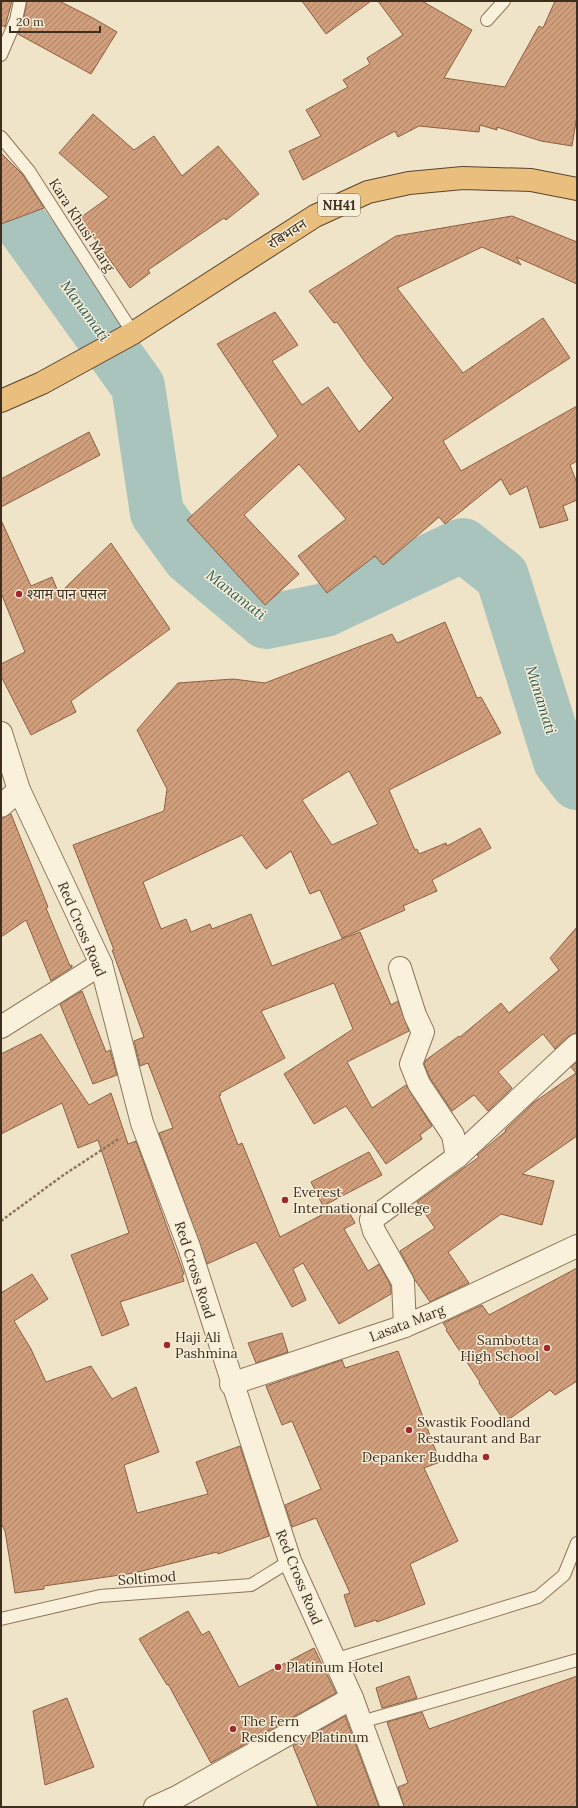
<svg xmlns="http://www.w3.org/2000/svg" width="578" height="1808" viewBox="0 0 578 1808" font-family="Lora,'Noto Sans Devanagari',serif">
  <style>
    .lines { fill: none; stroke-linecap: round; stroke-linejoin: round }
    .river { stroke: #a9c4bc; stroke-width: 54 }
    .building { fill: url(#building-hatch); stroke: #8d5f41; fill-rule: evenodd }
    .service-casing { stroke: #8d765c; stroke-width: 14 }
    .minor-casing { stroke: #8d765c; stroke-width: 24 }
    .trunk-casing { stroke: #5b4430; stroke-width: 24 }
    .path { stroke: #8d765c; stroke-width: 2.5; stroke-dasharray: 3 2; stroke-linecap: butt }
    .service { stroke: #faf1dc; stroke-width: 12 }
    .minor { stroke: #faf1dc; stroke-width: 22 }
    .trunk { stroke: #eabe7c; stroke-width: 22 }
    .poi-dot { fill: #9e2a2b; stroke: #f7eed8; stroke-width: 1.5 }
    .labels { text-anchor: middle; stroke-width: 3; stroke-linejoin: round; paint-order: stroke }
    .shield { fill: #f7eed8; stroke: #756857; stroke-width: 1 }
    .shield-label { font-size: 13px; font-weight: bold; fill: #3d2e20 }
    .street-label { font-size: 14px; fill: #3d2e20; stroke: #f7eed8 }
    .poi-label { font-size: 14px; fill: #3d2e20; stroke: #f7eed8; text-anchor: start }
    .water-label { font-size: 15px; font-style: italic; fill: #2f5d5a; stroke: #f7eed8 }
  </style>
  <defs>
    <pattern id="building-hatch" width="6" height="6" patternUnits="userSpaceOnUse"><rect width="6" height="6" fill="#cf9f7d"/><path d="M-1 1l2-2M0 6l6-6M5 7l2-2" fill="none" stroke="#a98266"/></pattern>
  </defs>
  <rect width="100%" height="100%" fill="#f0e4c8"/>
  <g class="lines">
    <!-- river -->
    <polyline class="river" points="1,200 13,212 138,386 157,513 189,557 266,622 325,610 463,545 502,576 560,761 577,783"/>
  </g>
  <!-- building -->
  <g class="building">
    <polygon points="1,1 12,1 5,27 1,25"/>
    <polygon points="27,1 59,1 93,18 117,32 91,74 18,34 23,22"/>
    <polygon points="302,1 371,1 326,34"/>
    <polygon points="378,1 422,1 472,30 444,78 505,87 539,26 543,28 555,1 577,1 577,116 572,146 541,141 497,127 497,130 480,125 479,132 419,126 398,137 395,131 303,180 289,151 321,136 306,110 348,87 343,80 370,64 367,58 403,35"/>
    <polygon points="93,114 134,150 154,136 182,176 218,146 259,194 226,220 224,218 148,270 150,273 130,288 80,218 109,197 59,153"/>
    <polygon points="1,153 23,175 44,208 1,224"/>
    <polygon points="512,216 577,242 577,284 516,257 521,265 482,247 397,288 463,373 543,318 570,358 443,441 461,471 577,406 577,461 570,465 577,483 577,500 563,506 568,520 540,528 527,486 510,495 501,479 445,524 439,517 383,565 375,556 327,593 298,556 346,519 299,464 244,515 299,574 265,605 187,520 278,436 217,344 275,312 298,345 272,361 302,405 328,387 359,432 393,398 365,362 337,322 334,323 309,291 396,236"/>
    <polygon points="89,432 100,455 1,507 1,479"/>
    <polygon points="1,520 31,586 52,577 59,594 111,543 170,629 71,701 76,712 31,735 1,676 1,664 25,652 1,593"/>
    <path d="M 445,622 L 477,698 L 481,697 L 501,733 L 389,790 L 415,850 L 417,849 L 419,854 L 446,843 L 447,846 L 480,828 L 491,848 L 432,880 L 437,891 L 403,906 L 405,910 L 342,938 L 320,890 L 310,894 L 291,851 L 266,869 L 242,835 L 143,882 L 161,929 L 186,919 L 191,932 L 210,924 L 212,929 L 251,914 L 272,966 L 360,932 L 391,1005 L 398,1001 L 409,1031 L 347,1062 L 372,1108 L 406,1085 L 432,1126 L 420,1135 L 422,1139 L 386,1164 L 346,1106 L 314,1124 L 284,1074 L 353,1029 L 334,983 L 261,1011 L 285,1058 L 220,1093 L 221,1095 L 219,1096 L 238,1145 L 242,1143 L 280,1237 L 344,1203 L 355,1223 L 344,1229 L 368,1271 L 379,1264 L 391,1286 L 391,1294 L 339,1324 L 303,1263 L 293,1269 L 306,1300 L 292,1307 L 256,1242 L 207,1264 L 159,1133 L 173,1128 L 148,1063 L 140,1066 L 134,1041 L 144,1037 L 112,950 L 114,950 L 73,845 L 164,811 L 167,789 L 137,730 L 178,683 L 233,679 L 265,683 L 392,634 L 397,643 ZM 349,771 L 378,824 L 332,845 L 302,800 Z"/>
    <polygon points="11,814 48,907 46,908 70,966 72,965 72,967 51,981 26,920 1,937 1,818"/>
    <polygon points="577,927 577,1033 569,1036 555,1049 543,1034 498,1072 512,1088 488,1111 474,1095 452,1111 430,1078 424,1064 426,1060 459,1036 460,1037 501,1003 509,1013 559,970 550,958"/>
    <polygon points="82,991 106,1052 110,1050 117,1075 93,1084 60,1004"/>
    <polygon points="41,1034 89,1105 111,1093 128,1144 136,1141 184,1274 182,1275 184,1281 120,1302 129,1325 102,1336 71,1255 129,1233 98,1140 78,1148 62,1103 1,1134 1,1054"/>
    <polygon points="577,1062 577,1136 522,1174 554,1181 542,1225 501,1214 448,1252 469,1283 430,1302 415,1280 400,1251 435,1228 417,1202 479,1157 477,1155 506,1131 505,1130 533,1103 576,1073 571,1067"/>
    <polygon points="369,1152 382,1175 323,1206 311,1182"/>
    <polygon points="577,1268 577,1381 555,1395 550,1390 505,1422 479,1383 480,1382 446,1330 447,1329 443,1323 482,1305 489,1315"/>
    <polygon points="32,1274 48,1299 14,1321 31,1349 46,1382 91,1366 112,1399 136,1387 159,1452 124,1465 137,1513 208,1494 196,1462 240,1446 269,1536 218,1554 217,1552 134,1573 44,1586 44,1589 15,1593 5,1531 1,1523 1,1293"/>
    <polygon points="282,1333 288,1352 256,1363 248,1343"/>
    <polygon points="398,1351 440,1462 424,1468 458,1541 410,1564 425,1604 377,1622 376,1620 355,1627 344,1595 350,1593 316,1518 292,1527 285,1505 321,1489 292,1421 282,1425 266,1386 342,1360 345,1368"/>
    <polygon points="188,1611 202,1635 209,1631 239,1687 314,1648 336,1693 211,1763 168,1684 167,1685 139,1639"/>
    <polygon points="409,1676 417,1698 382,1708 376,1688"/>
    <polygon points="577,1676 577,1807 404,1807 398,1787 408,1783 387,1722 422,1712 429,1729"/>
    <polygon points="67,1698 94,1767 45,1785 33,1711"/>
    <polygon points="345,1716 379,1807 318,1807 293,1746"/>
  </g>
  <g class="lines">
    <!-- service casing -->
    <g class="service-casing">
      <g id="service">
        <polyline points="487,20 504,1"/>
        <polyline points="1,55 16,20 20,1"/>
        <polyline points="1,137 29,171 133,333"/>
        <polyline points="1,1619 100,1596 251,1585 290,1561"/>
        <polyline points="334,1660 538,1597 564,1575 577,1543"/>
        <polyline points="361,1722 577,1660"/>
      </g>
    </g>
    <!-- minor casing -->
    <g class="minor-casing">
      <g id="minor">
        <polyline points="1,733 19,790 101,964 142,1123 189,1247 290,1561 352,1698 392,1807"/>
        <polyline points="1,806 19,790"/>
        <polyline points="400,968 415,1015 423,1032 411,1064 419,1084 453,1135 457,1157"/>
        <polyline points="1,1027 101,964"/>
        <polyline points="405,1326 403,1282 374,1231 371,1220 457,1157 577,1045"/>
        <polyline points="231,1384 405,1326 435,1313 577,1246"/>
        <polyline points="155,1807 177,1797 352,1698"/>
      </g>
    </g>
    <!-- trunk casing -->
    <g class="trunk-casing">
      <polyline id="trunk" points="1,401 42,383 133,333 315,216 368,192 409,183 463,178 531,180 577,189"/>
    </g>
    <!-- path -->
    <polyline class="path" points="1,1221 62,1176 120,1138"/>
    <!-- service -->
    <use href="#service" class="service"/>
    <!-- minor -->
    <use href="#minor" class="minor"/>
    <!-- trunk -->
    <use href="#trunk" class="trunk"/>
  </g>
  <!-- markers -->
  <g class="poi-dot">
    <circle cx="19" cy="594" r="4"/>
    <circle cx="285" cy="1200" r="4"/>
    <circle cx="167" cy="1345" r="4"/>
    <circle cx="547" cy="1348" r="4"/>
    <circle cx="409" cy="1430" r="4"/>
    <circle cx="486" cy="1457" r="4"/>
    <circle cx="278" cy="1667" r="4"/>
    <circle cx="233" cy="1729" r="4"/>
  </g>
  <g class="labels">
    <!-- shield labels -->
    <rect class="shield" x="318" y="194" width="42" height="22" rx="3"/>
    <g class="shield-label">
      <text x="339" y="210">NH41</text>
    </g>
    <!-- street labels -->
    <g class="street-label">
      <text transform="translate(82 225) rotate(57)" y="5">Kara Khusi Marg</text>
      <text transform="translate(287 234) rotate(-33)" y="5">रबिभवन</text>
      <text transform="translate(82 929) rotate(67)" y="5">Red Cross Road</text>
      <text transform="translate(195 1270) rotate(72)" y="5">Red Cross Road</text>
      <text transform="translate(407 1323) rotate(-21)" y="5">Lasata Marg</text>
      <text transform="translate(299 1577) rotate(68)" y="5">Red Cross Road</text>
      <text transform="translate(147 1578) rotate(-4)" y="5">Soltimod</text>
    </g>
    <!-- poi labels -->
    <g class="poi-label">
      <text x="27" y="599">श्याम पान पसल</text>
      <text x="293" y="1197">Everest<tspan x="293" dy="16">International College</tspan></text>
      <text x="175" y="1342">Haji Ali<tspan x="175" dy="16">Pashmina</tspan></text>
      <text x="539" y="1345" text-anchor="end">Sambotta<tspan x="539" dy="16">High School</tspan></text>
      <text x="417" y="1427">Swastik Foodland<tspan x="417" dy="16">Restaurant and Bar</tspan></text>
      <text x="478" y="1462" text-anchor="end">Depanker Buddha</text>
      <text x="286" y="1672">Platinum Hotel</text>
      <text x="241" y="1726">The Fern<tspan x="241" dy="16">Residency Platinum</tspan></text>
    </g>
    <!-- water labels -->
    <g class="water-label">
      <text transform="translate(85 311) rotate(54)" y="5">Manamati</text>
      <text transform="translate(236 595) rotate(38)" y="5">Manamati</text>
      <text transform="translate(541 700) rotate(73)" y="5">Manamati</text>
    </g>
  </g>
  <!-- border -->
  <rect width="578" height="1808" fill="none" stroke="#3d2e20" stroke-width="4"/>
  <!-- scale -->
  <path d="M10 26v6h90v-6" fill="none" stroke="#3d2e20" stroke-width="2"/>
  <text x="16" y="26" font-size="12" fill="#3d2e20" stroke="#f7eed8" stroke-width="3" paint-order="stroke">20 m</text>
</svg>
